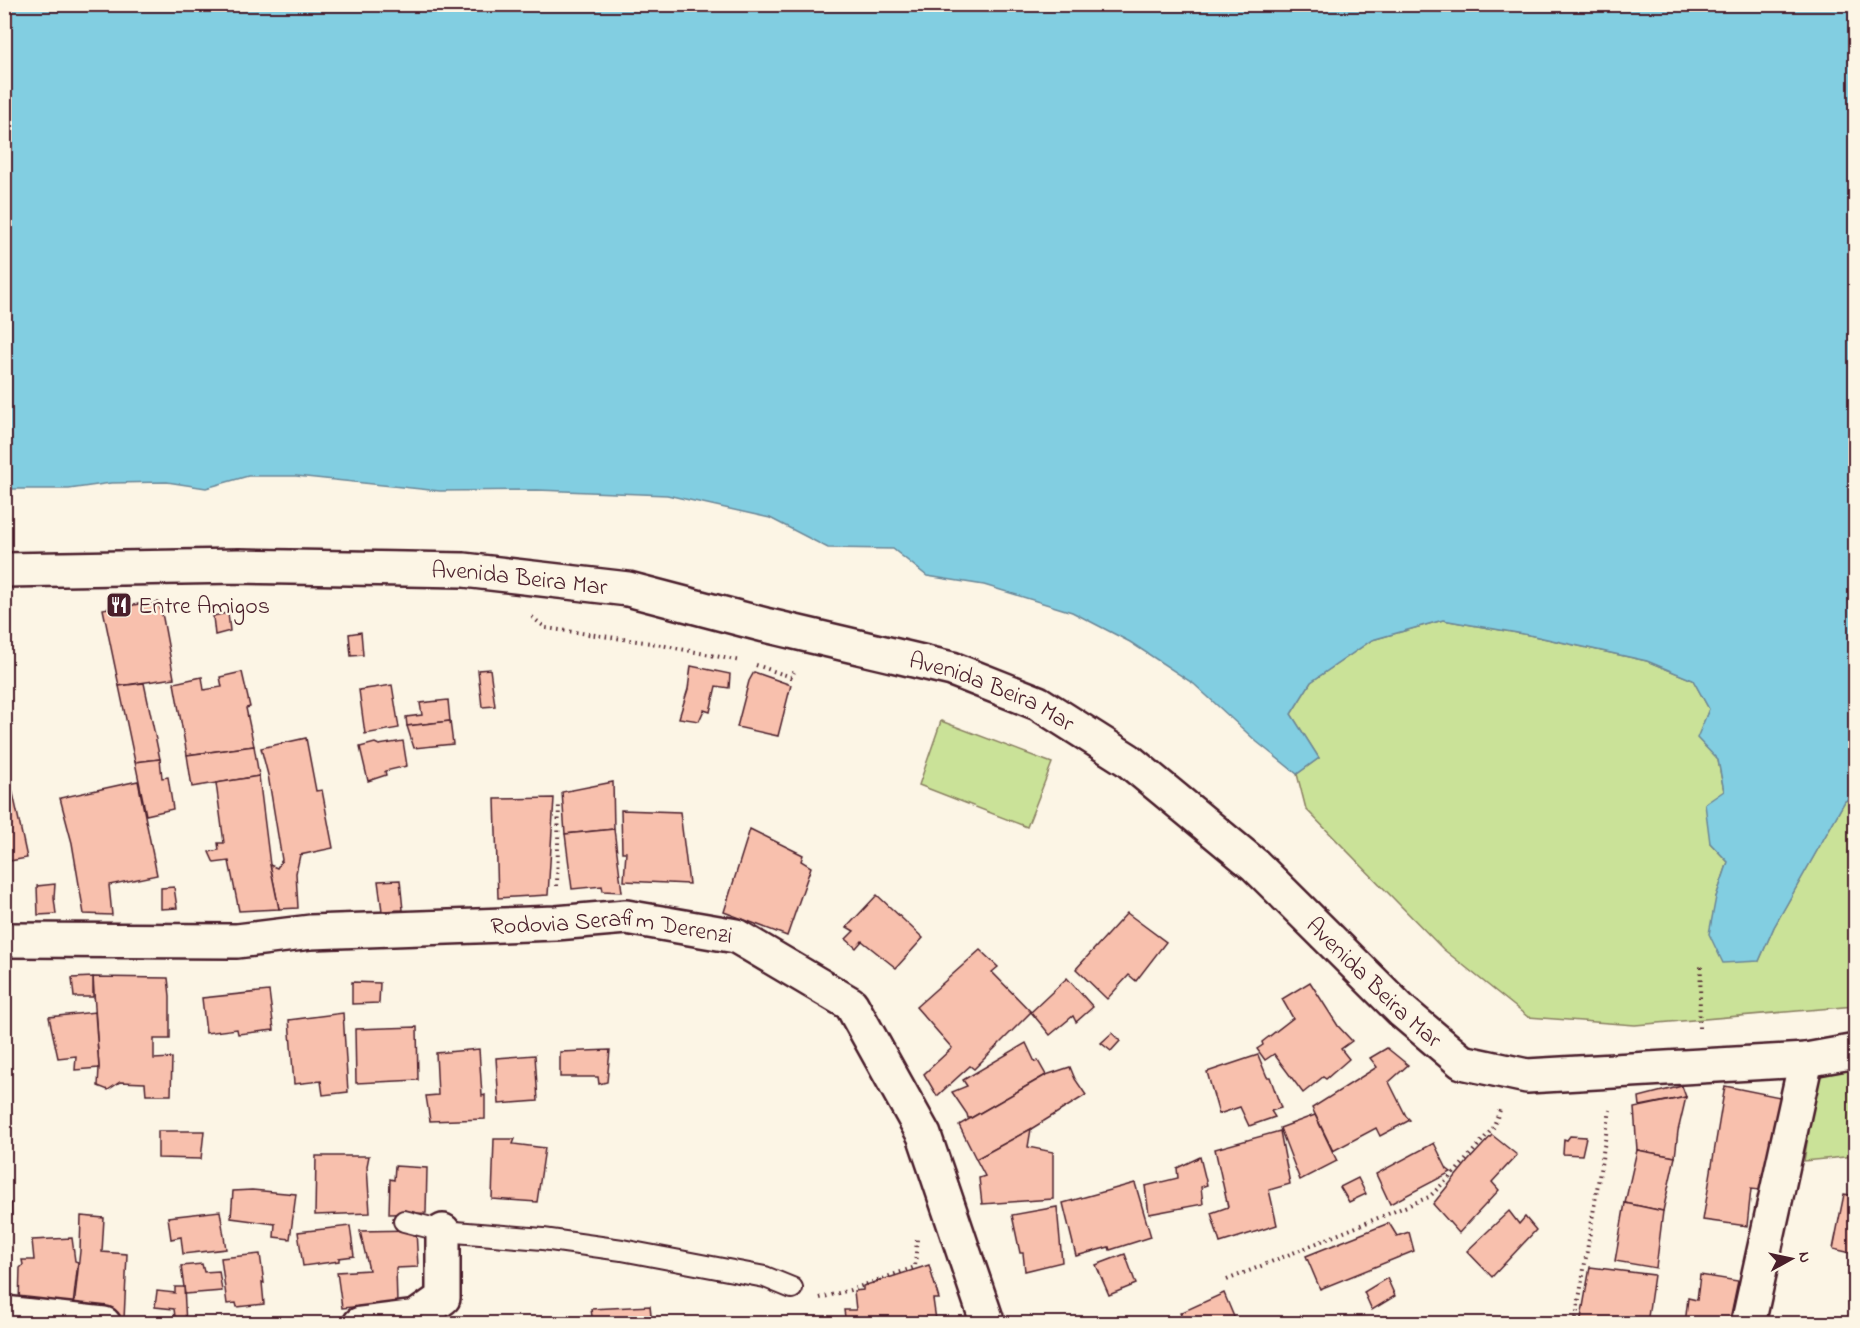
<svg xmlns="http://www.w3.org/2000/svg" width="1860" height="1328" viewBox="0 0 1860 1328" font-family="'Indie Flower',sans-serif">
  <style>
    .green { fill: #cae298; stroke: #8a8062; stroke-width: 1.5 }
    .water { fill: #82cee1; stroke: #6c8898; stroke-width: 1.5 }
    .building { fill: #f8c0ad; stroke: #4a1f2b; stroke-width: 1.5 }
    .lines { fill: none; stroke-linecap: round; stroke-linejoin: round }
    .service-casing { stroke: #4a1f2b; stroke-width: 24 }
    .minor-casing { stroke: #4a1f2b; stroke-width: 38 }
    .tertiary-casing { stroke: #4a1f2b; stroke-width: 38 }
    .secondary-casing { stroke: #4a1f2b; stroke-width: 38 }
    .path { stroke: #4a1f2b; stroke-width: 4; stroke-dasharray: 1.5 4.5; stroke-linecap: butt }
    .service { stroke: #fcf5e5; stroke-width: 20 }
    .minor { stroke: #fcf5e5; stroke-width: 33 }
    .tertiary { stroke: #fcf5e5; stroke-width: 33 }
    .secondary { stroke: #fcf5e5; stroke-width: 33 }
    .labels { text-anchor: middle; stroke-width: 4.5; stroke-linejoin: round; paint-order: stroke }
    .street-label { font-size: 24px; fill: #4a1f2b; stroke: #fcf5e5 }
    .poi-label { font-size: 24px; fill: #4a1f2b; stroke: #fcf5e5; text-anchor: start }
  </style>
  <rect width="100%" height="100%" fill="#fcf5e5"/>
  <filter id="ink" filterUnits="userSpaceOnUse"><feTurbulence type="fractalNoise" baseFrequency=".0167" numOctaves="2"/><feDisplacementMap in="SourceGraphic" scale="12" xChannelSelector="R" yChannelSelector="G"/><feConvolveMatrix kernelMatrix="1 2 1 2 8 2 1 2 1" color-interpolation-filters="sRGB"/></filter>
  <g filter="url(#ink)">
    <!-- green -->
    <g class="green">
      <polygon points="1443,620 1529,635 1647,661 1693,680 1709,709 1698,738 1718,760 1724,791 1710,843 1728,862 1716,897 1759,961 1774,927 1845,801 1855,795 1855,1006 1635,1025 1528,1017 1443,949 1306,809 1297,774 1319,758 1291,714 1311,682 1372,640"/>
      <polygon points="941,721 1052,763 1027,827 919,785"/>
      <polygon points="1855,1069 1855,1156 1804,1161 1818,1076"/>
    </g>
    <!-- water -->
    <polygon class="water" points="5,4 1855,5 1855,795 1845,801 1774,927 1759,961 1723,963 1709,934 1716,897 1728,862 1710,843 1705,804 1724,791 1718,760 1697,738 1709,709 1693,680 1647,661 1529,635 1443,620 1372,640 1311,682 1291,714 1319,758 1297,774 1257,742 1194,684 1130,642 1072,612 984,585 927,576 893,549 828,548 770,518 667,495 537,490 440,491 296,476 248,476 206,488 167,482 111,483 69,489 5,489"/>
    <!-- building -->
    <g class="building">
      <polygon points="158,602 163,618 174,678 119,686 103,609 124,605 125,607 143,603 143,606"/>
      <polygon points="228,613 230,631 215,635 213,616"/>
      <polygon points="361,632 363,655 351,656 349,634"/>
      <polygon points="691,666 730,674 729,688 716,686 710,712 704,710 699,721 679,718 688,689"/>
      <polygon points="490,669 495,706 482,707 478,670"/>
      <polygon points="242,672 250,707 246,708 254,746 187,755 174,683 202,677 204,690 222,687 220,677"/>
      <polygon points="754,672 791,685 778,736 737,727 749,681"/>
      <polygon points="144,683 160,759 135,762 119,686"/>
      <polygon points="392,685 399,728 365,734 359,690"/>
      <polygon points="448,700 450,721 407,726 406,717 422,715 420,703"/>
      <polygon points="450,721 453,744 414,748 407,726"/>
      <polygon points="306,738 316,791 322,790 333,848 300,855 296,873 298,908 279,909 270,865 277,868 282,860 268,775 261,748"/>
      <polygon points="403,741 407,766 385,771 386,775 368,781 360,747 375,743 379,745"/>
      <polygon points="254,746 259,776 192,787 187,755"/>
      <polygon points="160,759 162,778 168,777 173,809 146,815 135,762"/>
      <polygon points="259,776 270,865 279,909 239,911 229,861 214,863 209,852 219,850 218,843 224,843 216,783"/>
      <polygon points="138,781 157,875 109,885 112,915 84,914 72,843 60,798"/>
      <polygon points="613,782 614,829 565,834 562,792"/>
      <polygon points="11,784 27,858 4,862 4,785"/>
      <polygon points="554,798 548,895 498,898 495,799"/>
      <polygon points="621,810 680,812 689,884 624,881 626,852 622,852"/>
      <polygon points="614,829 622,892 603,891 602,886 572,889 565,834"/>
      <polygon points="750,829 803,855 801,861 811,867 787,936 724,912"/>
      <polygon points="400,880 403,910 382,911 378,881"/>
      <polygon points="55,884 54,898 56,914 38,915 37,886"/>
      <polygon points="174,887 177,908 161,909 161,888"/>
      <polygon points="877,895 923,938 896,968 862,941 856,948 846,939 854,931 847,927"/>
      <polygon points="1127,913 1166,942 1136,981 1129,975 1107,999 1076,969"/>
      <polygon points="980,950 998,967 992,972 1031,1012 974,1069 970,1066 937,1096 924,1074 952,1048 916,1007"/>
      <polygon points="93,977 168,978 170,996 170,1039 154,1039 154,1059 172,1058 171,1095 146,1095 145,1083 120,1082 108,1090 98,1086 99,1068"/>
      <polygon points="93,977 93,997 74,997 72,978"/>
      <polygon points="1067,978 1093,1007 1076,1022 1073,1016 1050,1035 1031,1012"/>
      <polygon points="352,982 380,983 379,1003 352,1004"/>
      <polygon points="1310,982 1338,1026 1352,1041 1341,1049 1349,1059 1326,1079 1323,1077 1303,1093 1274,1054 1265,1060 1257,1049 1263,1045 1262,1042 1293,1018 1282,999"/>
      <polygon points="269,991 274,1030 238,1034 237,1029 206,1033 202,998"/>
      <polygon points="95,1012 99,1068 75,1070 76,1056 58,1058 49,1017"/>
      <polygon points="343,1013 348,1092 323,1095 321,1081 294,1084 289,1020"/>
      <polygon points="417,1027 418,1080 356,1083 355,1029"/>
      <polygon points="1112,1033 1120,1041 1111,1051 1101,1043"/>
      <polygon points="1026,1043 1035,1062 1038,1061 1046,1075 971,1118 968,1118 967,1114 952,1092 967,1086 963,1080"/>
      <polygon points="1387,1048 1408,1065 1389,1082 1406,1116 1410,1120 1380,1136 1376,1128 1333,1151 1312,1108 1377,1067 1370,1058"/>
      <polygon points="479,1049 482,1096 485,1095 485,1119 430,1121 426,1096 438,1095 436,1053"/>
      <polygon points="610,1050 607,1082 599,1084 598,1077 560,1077 560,1052"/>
      <polygon points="535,1055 538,1101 499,1104 496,1058"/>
      <polygon points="1258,1055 1267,1077 1270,1077 1281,1108 1271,1111 1275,1117 1249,1126 1240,1107 1219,1114 1207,1072"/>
      <polygon points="1070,1067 1075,1079 1086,1095 1031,1129 976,1159 959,1125 1046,1075"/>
      <polygon points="1682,1086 1686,1097 1640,1106 1639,1097"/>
      <polygon points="1725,1086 1785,1098 1786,1125 1774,1123 1760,1190 1751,1189 1747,1226 1703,1220"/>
      <polygon points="1686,1097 1678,1131 1675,1157 1637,1150 1634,1108"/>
      <polygon points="1315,1115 1337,1161 1300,1180 1280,1128"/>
      <polygon points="1031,1129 1028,1147 1053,1152 1053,1199 982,1204 979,1178 985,1176 976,1159"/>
      <polygon points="158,1131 204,1131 201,1159 158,1158"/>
      <polygon points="1280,1131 1290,1184 1269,1190 1277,1225 1220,1243 1211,1213 1228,1207 1215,1149"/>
      <polygon points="1492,1135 1517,1155 1492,1182 1499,1190 1459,1233 1433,1204 1468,1161"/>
      <polygon points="1570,1136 1586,1137 1582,1155 1563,1154 1564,1139 1567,1140"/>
      <polygon points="494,1139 515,1139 513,1144 545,1148 537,1202 492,1199"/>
      <polygon points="1434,1143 1447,1169 1451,1172 1390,1204 1376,1174"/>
      <polygon points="1637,1150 1675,1157 1663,1211 1625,1203"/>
      <polygon points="316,1156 369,1156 367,1166 370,1213 315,1215"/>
      <polygon points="1200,1157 1207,1185 1201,1187 1203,1204 1149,1214 1145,1186 1178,1178 1177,1168"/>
      <polygon points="395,1166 427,1168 426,1213 389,1214 390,1179 394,1180"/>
      <polygon points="1358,1178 1366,1194 1349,1202 1340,1187"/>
      <polygon points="1135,1183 1151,1237 1110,1250 1109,1247 1076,1256 1063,1203"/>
      <polygon points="252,1190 296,1194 290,1239 274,1237 275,1224 231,1218 233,1191"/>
      <polygon points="1844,1194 1856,1196 1856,1254 1833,1249"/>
      <polygon points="4,1203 11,1203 11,1223 8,1224 10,1264 4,1264"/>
      <polygon points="1625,1203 1663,1211 1656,1268 1615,1261"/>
      <polygon points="1057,1207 1062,1262 1025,1271 1023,1253 1020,1253 1012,1215"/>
      <polygon points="220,1211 226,1249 183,1254 181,1237 171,1239 168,1217"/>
      <polygon points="1509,1211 1519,1224 1525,1217 1536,1230 1492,1277 1467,1251"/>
      <polygon points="81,1216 104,1218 102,1252 127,1254 124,1320 73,1317 80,1251"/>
      <polygon points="1389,1223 1397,1236 1409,1232 1414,1251 1320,1289 1306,1256"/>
      <polygon points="350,1226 354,1256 339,1258 339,1261 303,1266 298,1232"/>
      <polygon points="416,1230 418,1267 396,1268 397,1303 342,1308 337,1272 369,1270 360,1231"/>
      <polygon points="72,1238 75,1261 78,1262 72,1314 19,1305 20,1268 23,1265 22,1260 34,1260 32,1240"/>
      <polygon points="260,1254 264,1283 262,1282 264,1304 237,1307 236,1303 227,1304 221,1258"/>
      <polygon points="1125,1254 1136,1284 1109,1295 1096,1265"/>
      <polygon points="202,1264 204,1272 219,1271 222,1291 185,1294 181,1266"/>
      <polygon points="929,1265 939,1299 933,1299 936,1320 948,1320 949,1324 846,1324 844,1310 856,1310 854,1291 863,1290 863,1286"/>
      <polygon points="1590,1267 1654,1275 1647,1324 1580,1324"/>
      <polygon points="1700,1275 1738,1281 1729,1324 1685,1324 1688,1298 1697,1300"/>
      <polygon points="1387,1278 1395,1296 1372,1310 1364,1292"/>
      <polygon points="175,1287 184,1287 186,1324 176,1324 174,1309 155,1307 157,1291 175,1293"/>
      <polygon points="1224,1293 1237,1324 1185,1324 1180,1313"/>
      <polygon points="650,1306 652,1324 593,1324 591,1309"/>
    </g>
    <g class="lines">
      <!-- service casing -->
      <g class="service-casing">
        <polyline id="service" points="404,1221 443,1231 543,1239 622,1250 765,1277 792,1288"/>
      </g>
      <!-- minor casing -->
      <g class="minor-casing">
        <g id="minor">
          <polyline points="4,1313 104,1324"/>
          <polyline points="360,1324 416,1317 443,1298 443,1231"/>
          <polyline points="1748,1324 1806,1060"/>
        </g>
      </g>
      <!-- tertiary casing -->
      <g class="tertiary-casing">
        <g id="tertiary">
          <path id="s1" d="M 4,570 L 239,566 L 464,570 L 628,589 L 765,625 L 952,669 L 1038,703 L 1128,760 L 1255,865 L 1403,1012 L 1462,1062 L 1527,1076 L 1806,1060 L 1856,1051"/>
        </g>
      </g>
      <!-- secondary casing -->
      <g class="secondary-casing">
        <g id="secondary">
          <path id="s2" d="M 4,940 L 237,941 L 311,932 L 556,923 L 626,917 L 736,936 L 851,1004 L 924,1135 L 988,1324"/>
        </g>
      </g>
      <!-- path -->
      <g class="path">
        <polyline points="532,617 546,628 651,643 740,661"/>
        <polyline points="756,665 791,677 794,672"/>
        <polyline points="557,886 559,803"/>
        <polyline points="1699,1028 1701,966"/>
        <polyline points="1227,1280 1429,1197 1457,1170 1493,1128 1500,1110"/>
        <polyline points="820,1298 850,1290 915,1267 917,1239"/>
        <polyline points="1575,1324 1610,1110"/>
      </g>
      <!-- service -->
      <use href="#service" class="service"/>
      <!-- minor -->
      <use href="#minor" class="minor"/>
      <!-- tertiary -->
      <use href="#tertiary" class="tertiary"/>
      <!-- secondary -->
      <use href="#secondary" class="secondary"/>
    </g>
  </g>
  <!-- icons -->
  <defs>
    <g id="restaurant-square" transform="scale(1.35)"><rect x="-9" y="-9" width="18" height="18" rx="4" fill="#4a1f2b" stroke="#fcf5e5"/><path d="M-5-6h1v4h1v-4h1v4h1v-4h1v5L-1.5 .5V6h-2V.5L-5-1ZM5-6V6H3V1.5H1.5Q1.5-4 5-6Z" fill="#fff"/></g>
  </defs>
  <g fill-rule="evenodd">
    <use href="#restaurant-square" x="119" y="605"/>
  </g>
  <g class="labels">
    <!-- street labels -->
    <g class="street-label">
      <text dy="8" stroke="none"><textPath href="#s1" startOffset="516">Avenida Beira Mar</textPath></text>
      <text dy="8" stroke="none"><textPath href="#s1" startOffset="1004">Avenida Beira Mar</textPath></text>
      <text dy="8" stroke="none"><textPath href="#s2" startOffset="609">Rodovia Serafim Derenzi</textPath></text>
      <text dy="8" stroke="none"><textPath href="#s1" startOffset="1490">Avenida Beira Mar</textPath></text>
    </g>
    <!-- poi labels -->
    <g class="poi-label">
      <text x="138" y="613">Entre Amigos</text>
    </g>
  </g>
  <!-- margin -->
  <rect width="1860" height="1328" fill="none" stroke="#fcf5e5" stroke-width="24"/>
  <rect x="12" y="12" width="1836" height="1304" fill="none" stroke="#4a1f2b" stroke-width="2" filter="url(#ink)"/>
  <!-- north arrow -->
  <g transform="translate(1791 1259) rotate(82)" stroke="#fcf5e5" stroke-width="4.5" paint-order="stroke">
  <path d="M0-4.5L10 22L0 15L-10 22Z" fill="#4a1f2b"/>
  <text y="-9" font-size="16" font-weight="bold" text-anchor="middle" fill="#4a1f2b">N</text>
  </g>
</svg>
